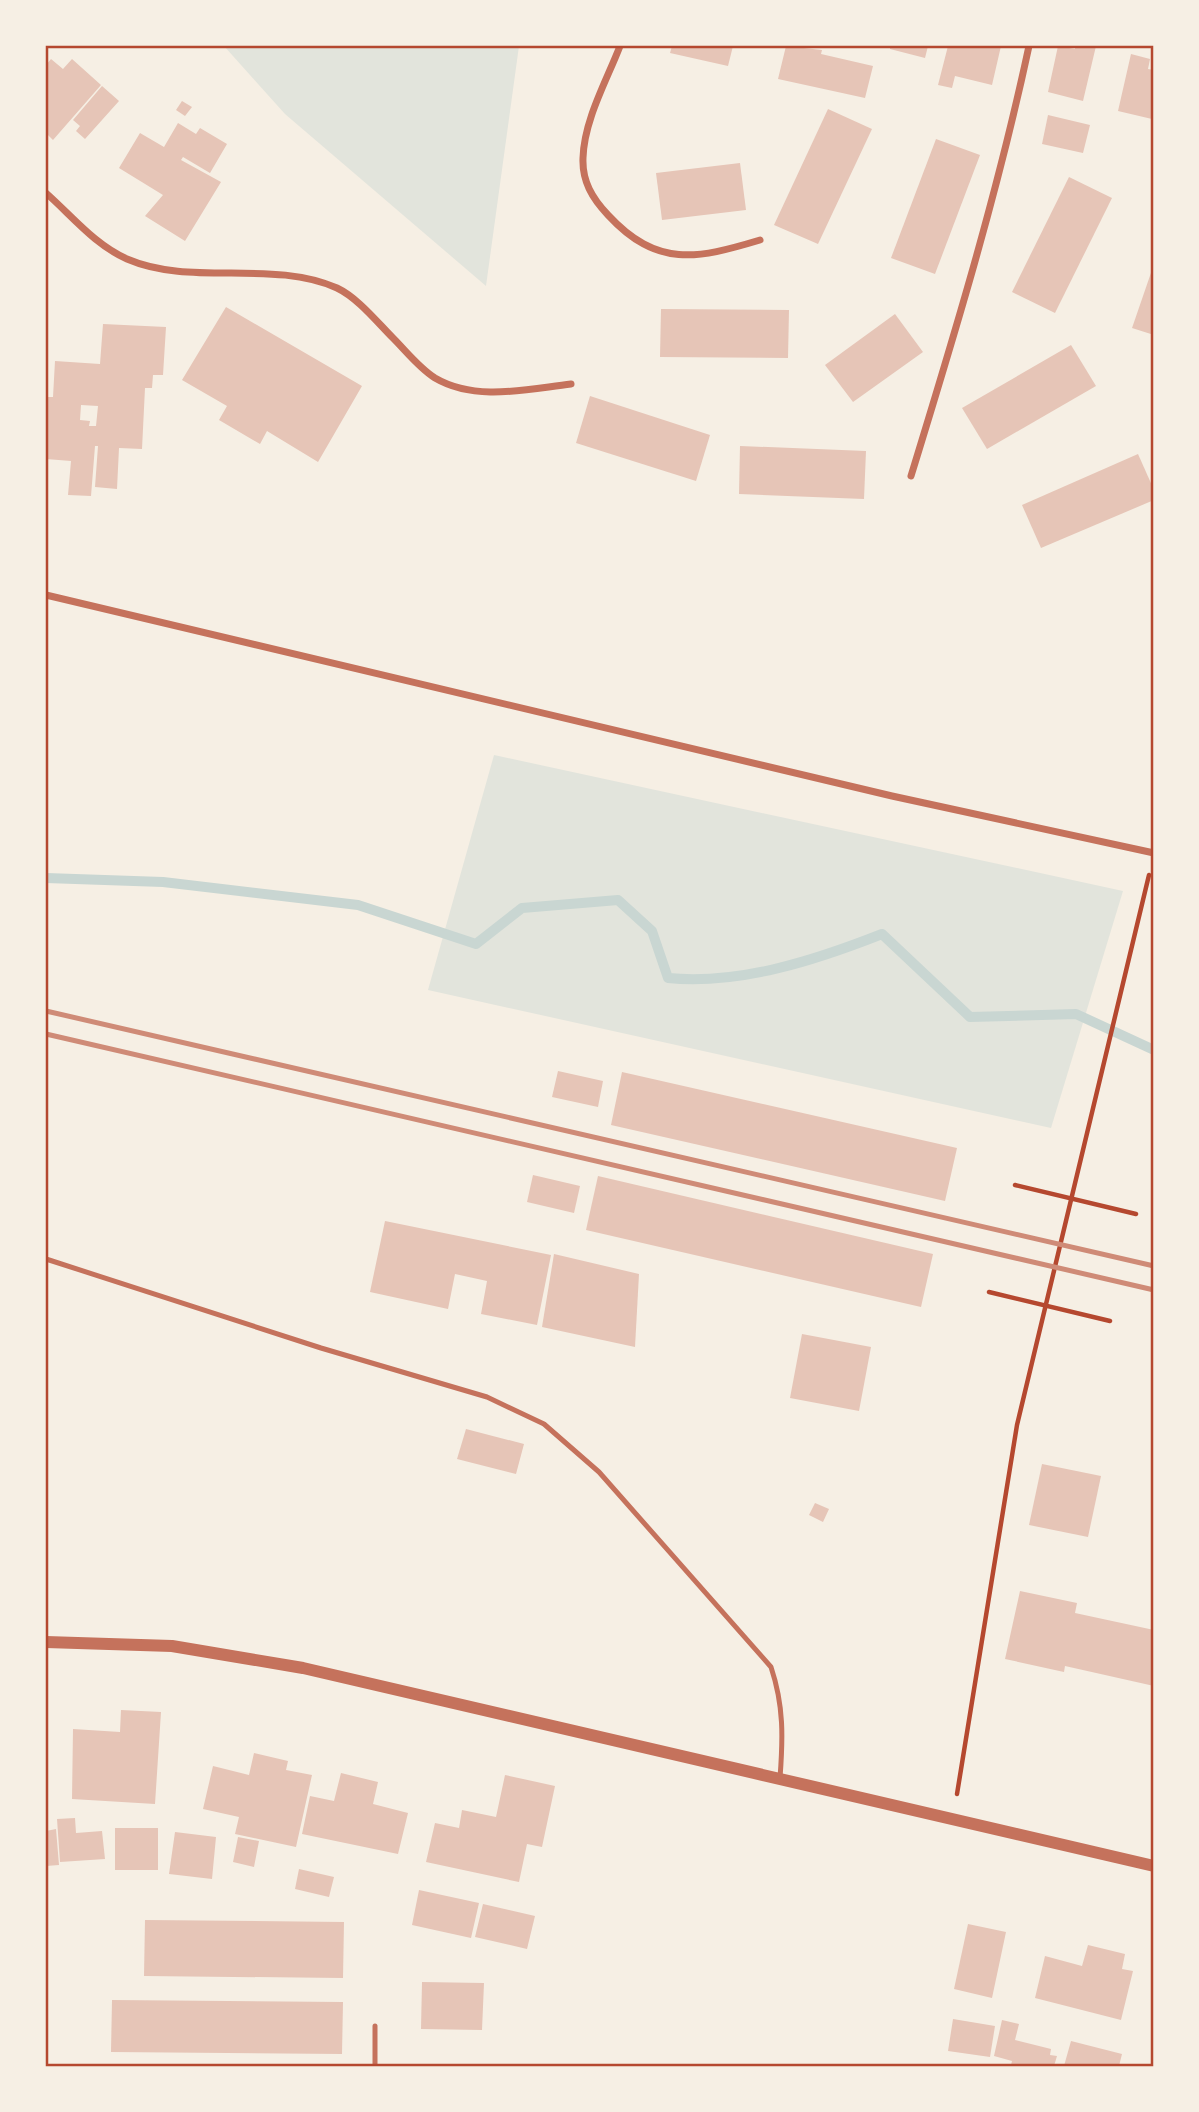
<svg xmlns="http://www.w3.org/2000/svg" width="1199" height="2112" viewBox="0 0 1199 2112" font-family="'Noto Sans',sans-serif">
  <style>
    .green { fill: #e2e4dc }
    .lines { fill: none; stroke-linecap: round; stroke-linejoin: round }
    .stream { stroke: #c9d6d2; stroke-width: 10 }
    .building { fill: #e6c5b7; fill-rule: evenodd }
    .path { stroke: #b5482f; stroke-width: 4.5 }
    .service { stroke: #c5725c; stroke-width: 5 }
    .minor { stroke: #c5725c; stroke-width: 7 }
    .tertiary { stroke: #c5725c; stroke-width: 12 }
    .rail { stroke: #cf8b77; stroke-width: 5 }
    .neatline { fill: none; stroke: #b5482f; stroke-width: 2.5 }
  </style>
  <rect width="100%" height="100%" fill="#f6efe4"/>
  <!-- green -->
  <g class="green">
    <polygon points="224,46 519,46 486,286 285,114"/>
    <polygon points="494,755 1123,891 1051,1128 428,990"/>
  </g>
  <g class="lines">
    <!-- stream -->
    <path class="stream" d="M 46,878 L 163,882 L 358,905 L 476,944 L 522,908 L 618,900 L 652,931 L 668,978 C 740,985 816,960 882,934 L 970,1017 L 1076,1014 L 1154,1050"/>
  </g>
  <!-- building -->
  <g class="building">
    <polygon points="672,46 733,46 728,66 670,53"/>
    <polygon points="786,46 822,50 821,54 873,66 865,98 778,79"/>
    <polygon points="890,46 928,46 925,58 890,49"/>
    <polygon points="948,46 1001,46 992,85 955,76 952,88 938,85"/>
    <polygon points="1058,46 1075,49 1075,46 1096,46 1083,101 1048,92"/>
    <polygon points="1131,54 1150,59 1148,69 1154,70 1152,119 1118,111"/>
    <polygon points="51,59 63,69 72,59 101,85 53,140 46,133 46,65"/>
    <polygon points="102,86 119,101 85,139 76,131 80,126 73,120"/>
    <polygon points="182,101 192,107 185,116 176,110"/>
    <polygon points="828,109 872,129 818,244 774,225"/>
    <polygon points="1048,115 1090,125 1083,153 1042,144"/>
    <polygon points="178,123 196,134 200,128 227,144 210,173 183,157 181,160 221,182 185,241 145,216 163,195 119,168 140,133 164,147"/>
    <polygon points="936,139 980,155 935,274 891,258"/>
    <polygon points="740,163 746,210 662,220 656,173"/>
    <polygon points="1069,177 1112,198 1055,313 1012,292"/>
    <polygon points="1153,267 1154,267 1154,335 1132,328"/>
    <polygon points="226,307 362,386 318,462 267,431 260,444 219,420 227,406 182,380"/>
    <polygon points="661,309 789,310 788,358 660,357"/>
    <polygon points="895,314 923,352 853,402 825,365"/>
    <path d="M 103,324 L 166,327 L 163,375 L 153,375 L 152,388 L 145,388 L 142,449 L 119,448 L 117,489 L 95,487 L 98,446 L 95,446 L 91,496 L 68,495 L 71,461 L 46,459 L 46,397 L 53,397 L 55,361 L 100,364 ZM 81,405 L 98,406 L 96,426 L 89,426 L 90,421 L 80,420 Z"/>
    <polygon points="1071,345 1096,386 987,449 962,408"/>
    <polygon points="590,396 710,435 696,481 576,443"/>
    <polygon points="740,446 866,451 864,499 739,494"/>
    <polygon points="1138,454 1154,490 1154,500 1041,548 1022,505"/>
    <polygon points="558,1071 603,1081 598,1107 552,1097"/>
    <polygon points="622,1072 957,1148 945,1201 611,1125"/>
    <polygon points="533,1175 580,1186 574,1213 527,1202"/>
    <polygon points="598,1176 933,1254 921,1307 586,1230"/>
    <polygon points="385,1221 551,1255 537,1325 481,1314 487,1281 455,1274 448,1309 370,1292"/>
    <polygon points="554,1254 639,1274 635,1347 542,1327"/>
    <polygon points="802,1334 871,1347 859,1411 790,1398"/>
    <polygon points="466,1429 524,1444 516,1474 457,1459"/>
    <polygon points="1042,1464 1101,1476 1088,1537 1029,1525"/>
    <polygon points="815,1503 829,1509 823,1522 809,1515"/>
    <polygon points="1020,1591 1077,1603 1075,1613 1154,1630 1154,1686 1065,1666 1064,1672 1005,1659"/>
    <polygon points="121,1710 161,1712 155,1804 72,1799 73,1729 120,1732"/>
    <polygon points="254,1753 288,1761 286,1770 312,1775 296,1847 235,1834 239,1817 203,1809 213,1766 249,1775"/>
    <polygon points="341,1773 378,1782 373,1804 408,1813 398,1854 302,1834 310,1796 334,1801"/>
    <polygon points="505,1775 555,1786 542,1847 527,1844 519,1882 426,1862 435,1823 459,1828 462,1810 496,1817"/>
    <polygon points="75,1818 76,1833 102,1831 105,1859 60,1862 57,1819"/>
    <rect x="115" y="1828" width="43" height="42"/>
    <polygon points="56,1829 59,1865 46,1866 46,1831"/>
    <polygon points="175,1832 216,1837 212,1879 169,1874"/>
    <polygon points="238,1837 259,1841 254,1867 233,1862"/>
    <polygon points="299,1869 334,1877 329,1897 295,1889"/>
    <polygon points="419,1890 479,1903 471,1938 412,1925"/>
    <polygon points="483,1904 535,1916 527,1949 475,1937"/>
    <polygon points="145,1920 344,1922 343,1978 144,1976"/>
    <polygon points="968,1924 1006,1932 992,1998 954,1989"/>
    <polygon points="1088,1945 1125,1954 1122,1969 1133,1971 1121,2020 1035,1998 1045,1956 1082,1966"/>
    <polygon points="422,1982 484,1983 482,2030 421,2029"/>
    <polygon points="112,2000 343,2002 342,2054 111,2052"/>
    <polygon points="953,2019 995,2026 990,2057 948,2051"/>
    <polygon points="1002,2020 1019,2024 1015,2040 1051,2049 1050,2055 1057,2056 1054,2066 1017,2066 1011,2065 1012,2061 994,2056"/>
    <polygon points="1071,2041 1122,2054 1119,2066 1064,2066"/>
  </g>
  <g class="lines">
    <!-- path -->
    <g class="path">
      <polyline points="1015,1185 1136,1214"/>
      <polyline points="989,1292 1110,1321"/>
      <polyline points="957,1794 1017,1425 1149,875"/>
    </g>
    <!-- service -->
    <g class="service">
      <path d="M 46,1259 L 321,1348 L 487,1397 L 544,1424 L 599,1472 L 771,1667 C 784,1706 783,1738 780,1778"/>
      <polyline points="375,2026 375,2066"/>
    </g>
    <!-- minor -->
    <g class="minor">
      <path d="M 620,46 C 607,80 584,120 583,158 C 582,181 592,198 608,215 C 657,268 697,259 760,240"/>
      <path d="M 46,193 C 72,216 95,245 127,259 C 192,287 272,259 337,288 C 358,298 377,322 393,338 C 406,351 419,368 435,378 C 476,402 527,389 571,384"/>
      <path d="M 911,476 C 955,333 998,191 1029,46"/>
      <polyline points="46,595 892,796 1154,853"/>
    </g>
    <!-- tertiary -->
    <polyline class="tertiary" points="46,1642 172,1646 303,1668 1154,1866"/>
    <!-- rail -->
    <g class="rail">
      <polyline points="46,1011 1154,1266"/>
      <polyline points="46,1034 1154,1290"/>
    </g>
  </g>
  <!-- border -->
  <rect width="1199" height="2112" fill="none" stroke="#f6efe4" stroke-width="94"/>
  <rect x="47" y="47" width="1105" height="2018" class="neatline"/>
</svg>
